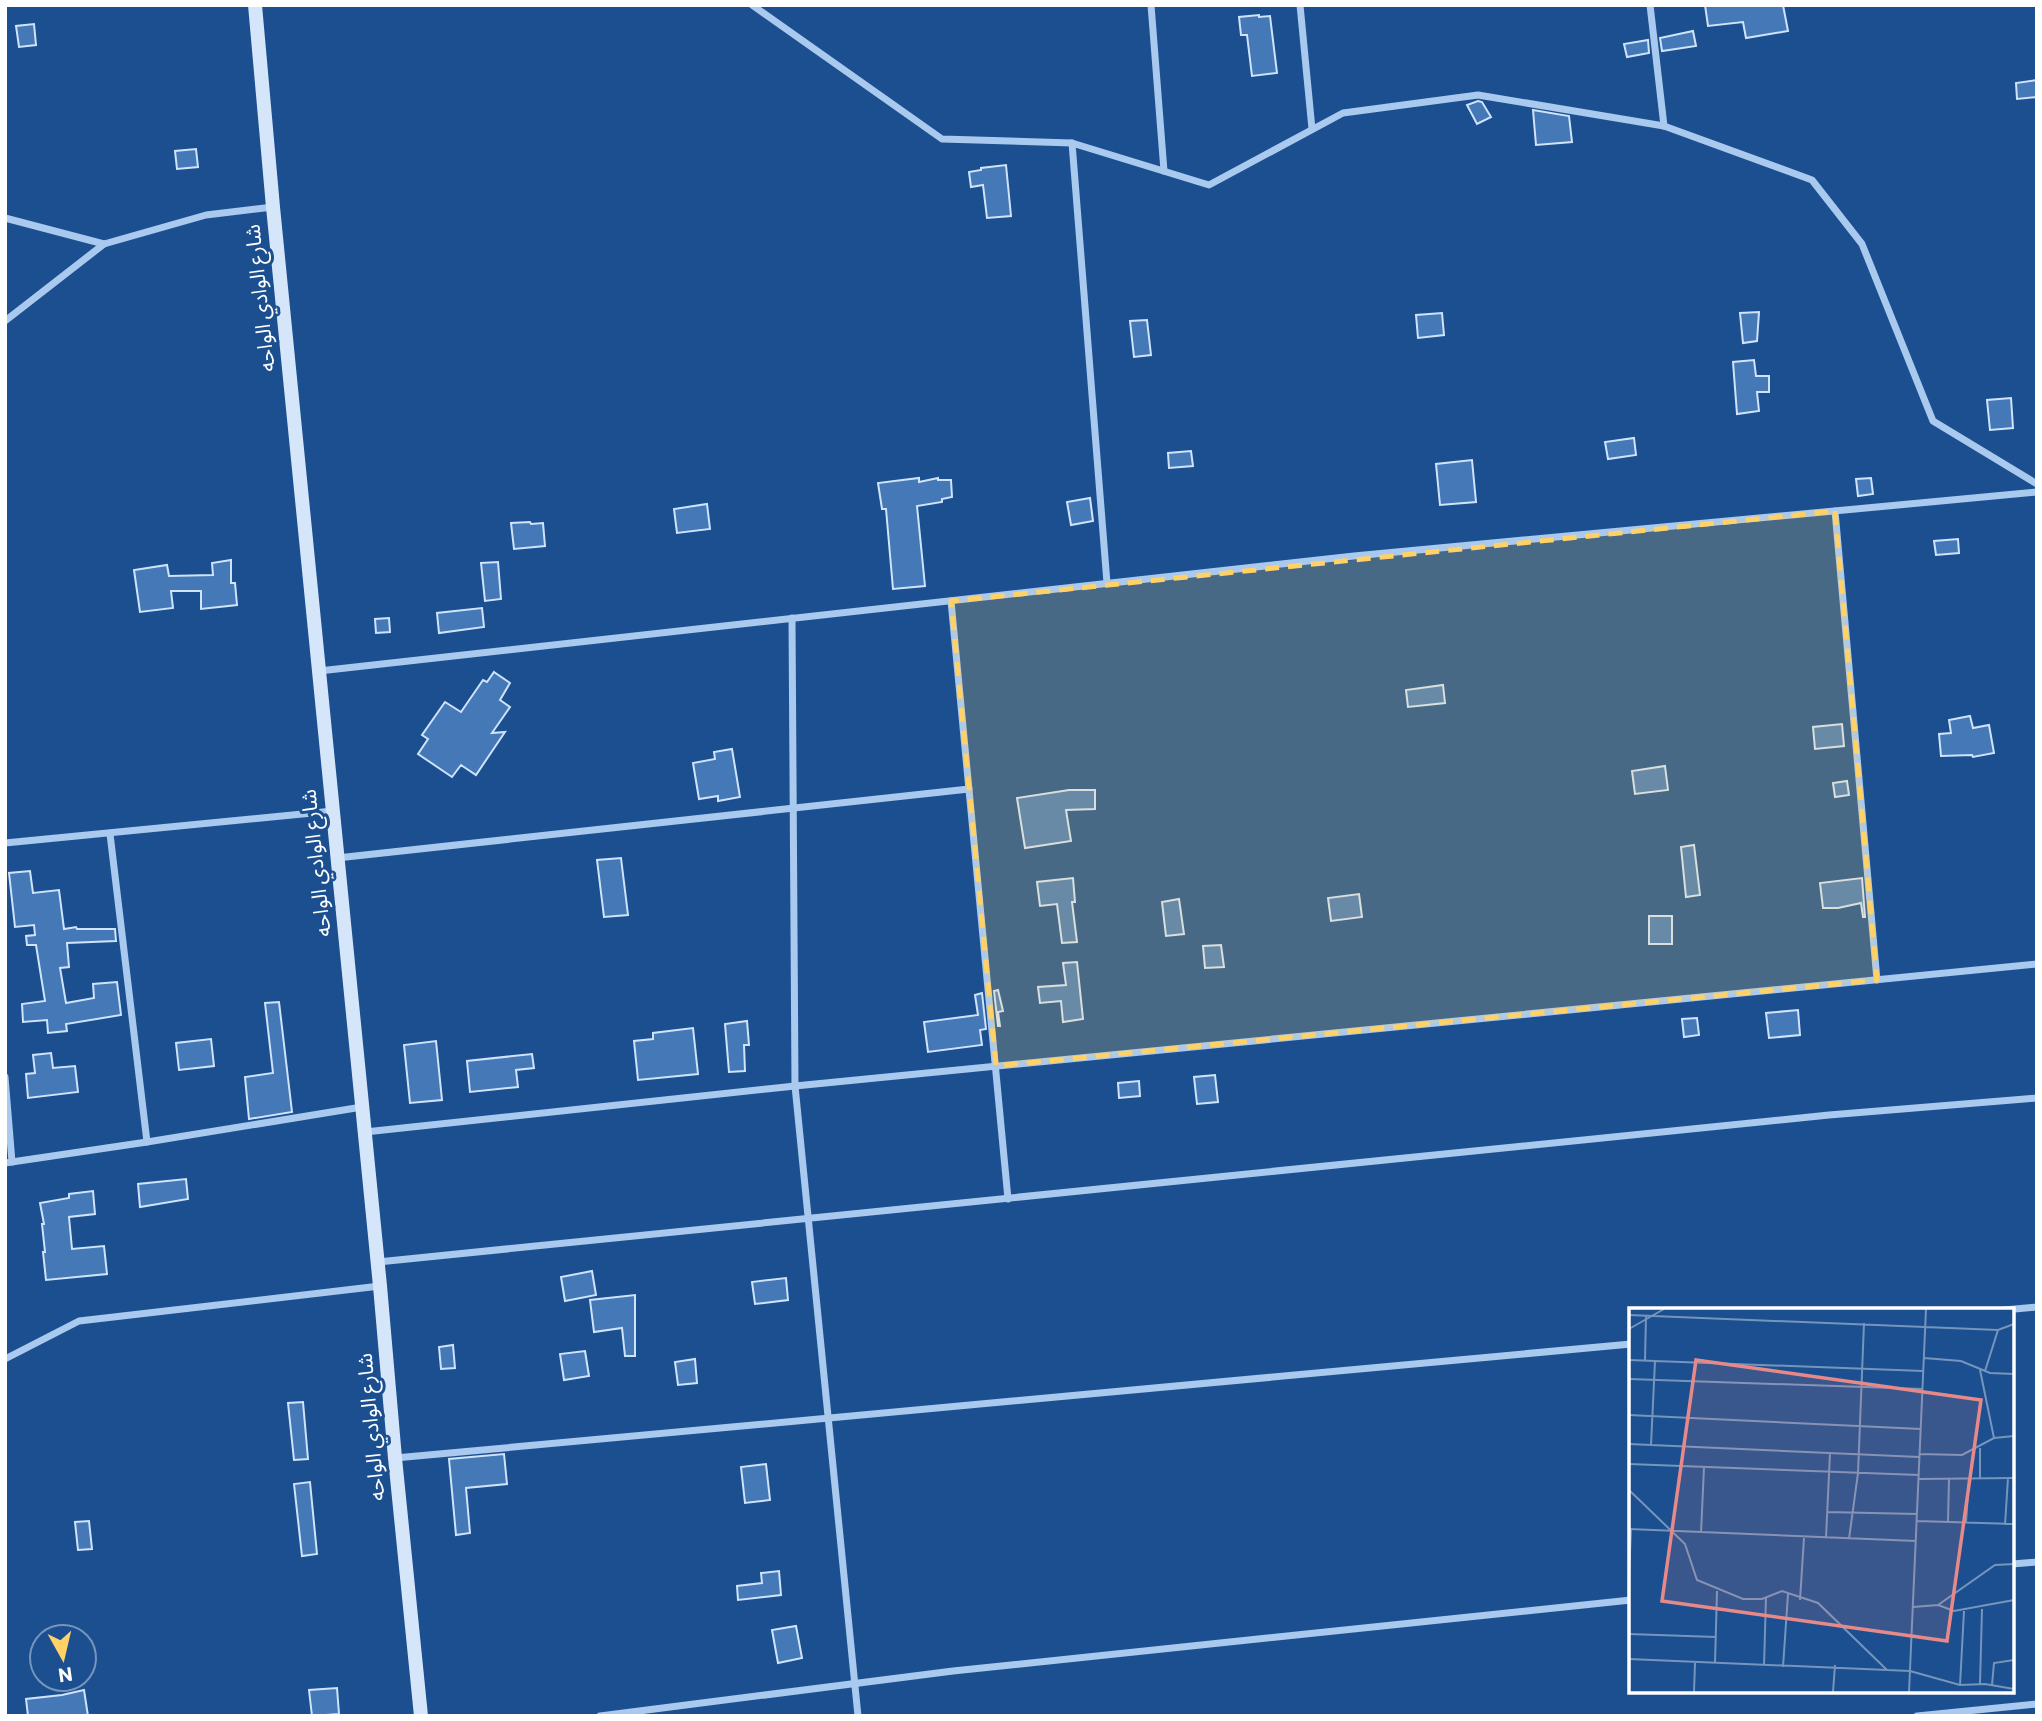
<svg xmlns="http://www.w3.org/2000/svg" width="2042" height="1721" viewBox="0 0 2042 1721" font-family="Commissioner,'Noto Sans Arabic',sans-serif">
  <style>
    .building { fill: #4478b7; stroke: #cfe3fa; stroke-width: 2 }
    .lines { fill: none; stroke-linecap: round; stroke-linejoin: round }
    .street { stroke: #a9c9ee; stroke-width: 7 }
    .secondary { stroke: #d6e6fa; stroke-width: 14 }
    .marked { fill: #ffd166; fill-opacity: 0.2; stroke: #ffd166; stroke-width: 5; stroke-dasharray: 14 9; stroke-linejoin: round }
    .labels { text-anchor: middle; stroke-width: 6; stroke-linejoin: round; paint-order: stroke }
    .street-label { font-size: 21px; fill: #fff; stroke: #1b4f8f }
    .inset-road { fill: none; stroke: #7695bc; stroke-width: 2 }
    .view { fill: #e88989; fill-opacity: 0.15; stroke: #e88989; stroke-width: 3.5 }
    .inset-edge { fill: none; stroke: #fff; stroke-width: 3.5 }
  </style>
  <rect width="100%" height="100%" fill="#1b4f8f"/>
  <!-- building -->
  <g class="building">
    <polygon points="1705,5 1783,5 1788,31 1746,38 1743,22 1708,26"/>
    <polygon points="1259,15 1259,17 1270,16 1277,73 1252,76 1247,35 1241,35 1239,17"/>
    <polygon points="34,24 36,45 19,47 16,26"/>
    <polygon points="1693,31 1696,46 1662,51 1660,38"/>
    <polygon points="1648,40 1649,53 1627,57 1624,44"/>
    <polygon points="2037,80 2037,97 2017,99 2016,83"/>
    <polygon points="1478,101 1482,102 1491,117 1477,124 1467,105"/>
    <polygon points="1533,110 1569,116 1572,142 1536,145"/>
    <polygon points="196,149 198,167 177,169 175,151"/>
    <polygon points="1006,165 1011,216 987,218 983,185 971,187 969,172 981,170 981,168"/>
    <polygon points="1759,312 1757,341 1743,343 1740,313"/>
    <polygon points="1442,313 1444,335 1418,338 1416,315"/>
    <polygon points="1147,320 1151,355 1134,357 1130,321"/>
    <polygon points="1754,360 1756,376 1769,376 1769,392 1757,392 1759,411 1737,414 1733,362"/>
    <polygon points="2011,398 2013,428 1990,430 1987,400"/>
    <polygon points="1634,438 1636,455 1608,459 1605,442"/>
    <polygon points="1191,451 1193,466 1169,468 1168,453"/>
    <polygon points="1472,460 1476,502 1440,505 1436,464"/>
    <polygon points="919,478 919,482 938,478 938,480 951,480 952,497 942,499 942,502 917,506 925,586 893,589 886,509 882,509 878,483"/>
    <polygon points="1871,478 1873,494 1858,496 1856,479"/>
    <polygon points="1090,498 1093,521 1071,525 1067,502"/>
    <polygon points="707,504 710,529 677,533 674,509"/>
    <polygon points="530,522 531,524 543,523 545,546 514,549 511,523"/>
    <polygon points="1958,539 1959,553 1936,555 1934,541"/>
    <polygon points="231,560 231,583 235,583 237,605 201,609 201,591 171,591 173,608 140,612 134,570 167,565 169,576 213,575 212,563"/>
    <polygon points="498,562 501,599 485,601 481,563"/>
    <polygon points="482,608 484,627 439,633 437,613"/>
    <polygon points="389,618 390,632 376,633 375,619"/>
    <polygon points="494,672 510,683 500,700 510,707 492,733 505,732 476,775 461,765 452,777 418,754 428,739 422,735 445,702 461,712 483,680 487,682"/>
    <polygon points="1443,685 1445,703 1408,707 1406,690"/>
    <polygon points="1970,716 1973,728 1989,725 1994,753 1973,757 1972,755 1941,756 1939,734 1951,733 1949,720"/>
    <polygon points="1842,724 1844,746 1815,749 1813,727"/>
    <polygon points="732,749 740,797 718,801 718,796 699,799 693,763 715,759 714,752"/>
    <polygon points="1665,766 1668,790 1635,794 1632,771"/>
    <polygon points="1847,781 1849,795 1835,797 1833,783"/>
    <polygon points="1069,790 1095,790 1095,809 1066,810 1071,841 1025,848 1017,798"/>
    <polygon points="1694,845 1700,895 1686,897 1681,847"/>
    <polygon points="621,858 628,915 604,917 597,860"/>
    <polygon points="30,871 33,893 59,890 64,929 76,927 77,929 115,929 116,941 67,943 69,967 60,968 66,1003 94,998 93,984 117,982 121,1015 66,1024 67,1031 48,1033 47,1020 23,1022 22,1004 45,1001 36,945 27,945 26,936 35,935 34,925 15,927 9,873"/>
    <polygon points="1073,878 1075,902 1072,902 1077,942 1062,943 1057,904 1040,906 1037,882"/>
    <polygon points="1862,878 1865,917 1863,917 1861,903 1838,908 1823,908 1820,883"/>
    <polygon points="1359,894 1362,917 1331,921 1328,898"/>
    <polygon points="1179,899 1184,934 1166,936 1162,902"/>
    <rect x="1649" y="916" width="23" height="28"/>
    <polygon points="1221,945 1224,967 1205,968 1203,946"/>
    <polygon points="1077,962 1083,1019 1063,1022 1061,1001 1040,1003 1038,987 1066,985 1063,963"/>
    <polygon points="998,990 1003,1011 998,1012 1000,1026 998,1026 994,991"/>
    <polygon points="982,993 986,1029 980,1030 982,1045 928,1052 924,1022 978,1015 975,995"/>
    <polygon points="279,1002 292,1112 249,1119 245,1077 273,1073 265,1003"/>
    <polygon points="1798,1010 1800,1035 1769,1038 1766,1013"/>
    <polygon points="1697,1018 1699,1035 1684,1037 1682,1019"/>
    <polygon points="747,1021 749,1045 744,1045 745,1071 729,1072 725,1024"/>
    <polygon points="693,1028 698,1074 638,1080 634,1041 653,1039 653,1033"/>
    <polygon points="211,1039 214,1066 179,1070 176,1043"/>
    <polygon points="436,1041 442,1100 410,1103 404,1045"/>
    <polygon points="51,1053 53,1068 75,1066 78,1092 28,1098 26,1074 35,1073 33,1055"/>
    <polygon points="532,1054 534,1068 516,1070 518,1087 470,1092 467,1061"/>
    <polygon points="1215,1075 1218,1102 1197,1104 1194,1077"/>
    <polygon points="1139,1081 1140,1096 1119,1098 1118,1083"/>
    <polygon points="186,1179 188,1199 140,1207 138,1184"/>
    <polygon points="93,1191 95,1214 69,1217 72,1249 104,1246 107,1274 46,1280 43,1252 45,1252 42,1224 44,1224 40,1203 69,1198 69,1194"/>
    <polygon points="592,1271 596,1295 565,1301 561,1277"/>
    <polygon points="786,1278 788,1300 755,1304 752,1282"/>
    <polygon points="635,1295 635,1356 625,1356 622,1328 594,1332 590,1300"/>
    <polygon points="453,1345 455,1368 441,1369 439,1347"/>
    <polygon points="585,1351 589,1376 564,1380 560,1354"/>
    <polygon points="695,1359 697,1383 678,1385 675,1362"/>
    <polygon points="303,1402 308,1459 294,1460 288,1403"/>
    <polygon points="504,1454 507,1484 466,1488 470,1533 456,1535 449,1459"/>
    <polygon points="766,1464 770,1500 745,1503 741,1467"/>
    <polygon points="310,1482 317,1554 302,1556 294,1484"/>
    <polygon points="89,1521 92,1549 78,1550 75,1522"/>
    <polygon points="779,1571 781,1595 738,1600 737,1586 762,1583 761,1573"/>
    <polygon points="796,1626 802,1658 778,1663 772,1630"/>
    <polygon points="337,1688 339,1714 312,1716 309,1690"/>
    <polygon points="84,1690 88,1716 28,1716 26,1699 62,1695"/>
  </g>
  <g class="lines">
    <!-- street -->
    <g class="street">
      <polyline points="752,5 942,139 1072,143 1209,185 1343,113 1478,95 1664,126 1812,180 1862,244 1933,421 2037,484"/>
      <polyline points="1151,5 1164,171"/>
      <polyline points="1300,5 1312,129"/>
      <polyline points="1650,5 1664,126"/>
      <polyline points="1072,143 1107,583"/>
      <polyline points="5,218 104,244"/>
      <polyline points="5,321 104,244 206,215 273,207"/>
      <polyline points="1835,511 1877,980"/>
      <polyline points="951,601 1008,1199"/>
      <polyline points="792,618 795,1086 858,1716"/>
      <polyline points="319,671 1354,556 2037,492"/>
      <polyline points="110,834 147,1142"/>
      <polyline points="5,843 333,811"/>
      <polyline points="337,858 969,789"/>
      <polyline points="5,1077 12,1162"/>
      <polyline points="365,1132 795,1086 2037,964"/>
      <polyline points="5,1163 147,1142 362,1107"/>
      <polyline points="378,1262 1829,1115 2037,1098"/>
      <polyline points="2004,1310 2037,1307"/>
      <polyline points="5,1359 79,1321 380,1286"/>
      <polyline points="395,1458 1631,1344"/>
      <polyline points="2012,1564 2037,1562"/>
      <polyline points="600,1716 953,1671 1631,1600"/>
      <polyline points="1917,1716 2037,1704"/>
    </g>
    <!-- secondary -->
    <polyline class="secondary" points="255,5 273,207 380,1286 395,1458 421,1716"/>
  </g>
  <!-- marked area -->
  <path class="marked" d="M 1835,511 L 1877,980 L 996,1066 L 951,601 Z"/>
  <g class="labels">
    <!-- street labels -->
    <g class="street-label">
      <text transform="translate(260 298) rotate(-96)" y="7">شارع الوادي الواحه</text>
      <text transform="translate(316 863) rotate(-96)" y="7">شارع الوادي الواحه</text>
      <text transform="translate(371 1427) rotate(-95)" y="7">شارع الوادي الواحه</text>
    </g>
  </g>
  <!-- overview -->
  <g transform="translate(1629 1308)">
    <rect width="385" height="385" fill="#1b4f8f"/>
    <path class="inset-road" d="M 0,7 L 369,22 L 385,16M 0,21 L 35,1M 295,50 L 332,53 L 361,65 L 385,66M 0,52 L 294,63M 16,52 L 17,8M 351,62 L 365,130M 356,63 L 369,22M 0,71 L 293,81M 0,107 L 292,121M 0,136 L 290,149M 22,137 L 26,53M 351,140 L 351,170M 290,146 L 333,147 L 365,130 L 385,128M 0,156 L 290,167M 290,171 L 385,170M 0,182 L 56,236 L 68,272 L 114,291 L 133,291 L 153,283 L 189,295 L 258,362M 198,204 L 288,206M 288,213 L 385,216M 319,214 L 320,170M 337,215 L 340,170M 376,217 L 379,170M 0,221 L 287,233M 72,225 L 75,159M 197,230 L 201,145M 220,231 L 229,165 L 235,15M 0,267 L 2,222M 171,292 L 175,230M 309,297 L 325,303 L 385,292M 284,299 L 309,297 L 366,257 L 385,256M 0,326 L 87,329M 0,351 L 281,363 L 331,377 L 356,376 L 385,381M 86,355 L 88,283M 135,358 L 137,289M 154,359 L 159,286M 351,376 L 353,301M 331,377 L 335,303M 363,377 L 365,355 L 385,352M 65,384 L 66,355M 204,384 L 206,357M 280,384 L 297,1"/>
    <path class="view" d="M 67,52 L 352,92 L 318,333 L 33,293 Z"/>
    <rect width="385" height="385" class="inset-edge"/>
  </g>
  <!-- border -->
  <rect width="2042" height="1721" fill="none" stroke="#ffffff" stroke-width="14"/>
  <!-- north arrow -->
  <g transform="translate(63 1658) rotate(172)"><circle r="33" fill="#1b4f8f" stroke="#7695bc" stroke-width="2"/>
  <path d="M0-5L12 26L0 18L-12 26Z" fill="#ffd166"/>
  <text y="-10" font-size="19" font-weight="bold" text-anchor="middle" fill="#ffffff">N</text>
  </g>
</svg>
